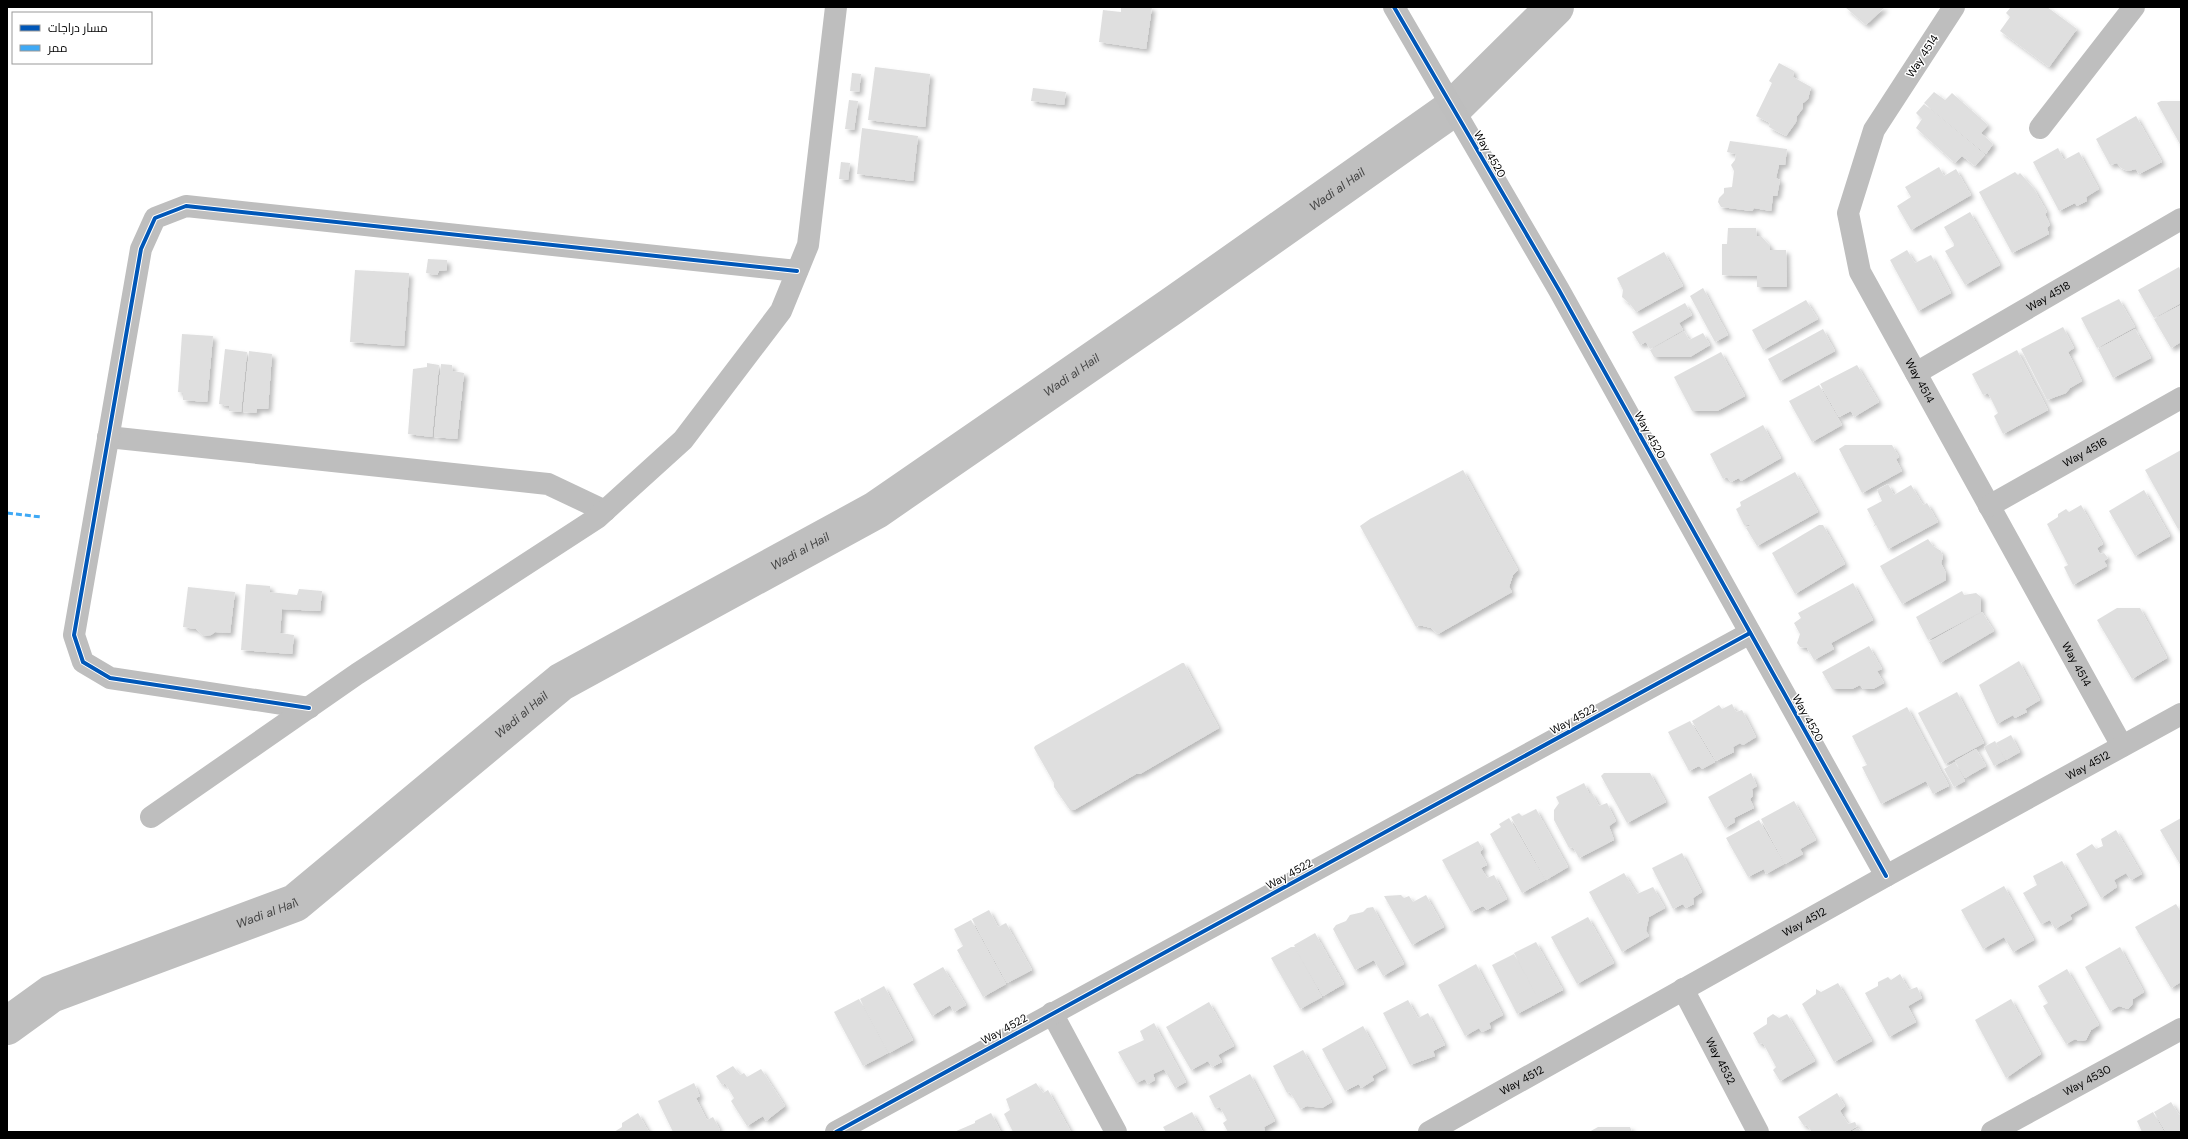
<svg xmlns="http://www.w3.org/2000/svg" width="2188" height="1139" viewBox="0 0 2188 1139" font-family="'DM Sans',Cairo,sans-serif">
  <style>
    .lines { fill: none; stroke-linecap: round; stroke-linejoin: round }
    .river { stroke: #bfbfbf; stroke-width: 38 }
    .building { fill: #dfdfdf; filter: url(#shadow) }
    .minor { stroke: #bebebe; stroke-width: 22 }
    .quiet { stroke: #3fa9f5; stroke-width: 3; stroke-dasharray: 6 3; stroke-linecap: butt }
    .cycleway-casing { stroke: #fff; stroke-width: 6 }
    .cycleway { stroke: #0057b8; stroke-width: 4 }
    .labels { text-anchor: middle; stroke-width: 3; stroke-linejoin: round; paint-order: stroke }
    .street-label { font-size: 11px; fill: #000; stroke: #fff }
    .water-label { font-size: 12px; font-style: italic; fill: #444; stroke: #fff }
  </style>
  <defs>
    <filter id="shadow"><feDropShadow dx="3.5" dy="3.5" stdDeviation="2" flood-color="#0004"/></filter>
  </defs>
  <rect width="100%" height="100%" fill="#fff"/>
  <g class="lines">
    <!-- river -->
    <path class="river" id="s1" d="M 7,1026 L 51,994 L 295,903 L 561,682 L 876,510 L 1172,306 L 1453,108 L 1555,7"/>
  </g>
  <!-- building -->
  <g class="building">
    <polygon points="1121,7 1152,7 1146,49 1099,42 1103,10 1121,12"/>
    <polygon points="1845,7 1885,7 1866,25"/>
    <polygon points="2011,7 2047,7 2077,29 2049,67 2000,31 2010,17 2006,13"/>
    <polygon points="1779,63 1794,71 1793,77 1811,87 1808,99 1803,103 1803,108 1797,116 1796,122 1786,136 1769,127 1770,123 1756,116 1772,83 1769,81"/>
    <polygon points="875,67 930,74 925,127 868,120"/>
    <polygon points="852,73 861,74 859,92 850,91"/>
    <polygon points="1033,88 1066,92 1064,105 1031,101"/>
    <polygon points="1934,92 1945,100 1952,93 1988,125 1981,133 1993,144 1986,154 1924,103"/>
    <polygon points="849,100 858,101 854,130 845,129"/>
    <polygon points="2161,101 2181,101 2181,146 2157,103"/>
    <polygon points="1924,104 1985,155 1975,166 1962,156 1955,163 1916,128 1922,119 1916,113"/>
    <polygon points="2136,116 2162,162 2139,174 2136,169 2128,171 2121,168 2117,163 2110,165 2096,139"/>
    <polygon points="862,128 918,136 913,181 857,174"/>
    <polygon points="1730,141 1787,149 1785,165 1779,165 1776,178 1780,180 1777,196 1773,196 1771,211 1754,208 1752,211 1721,207 1718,202 1719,198 1724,193 1724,188 1732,187 1734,171 1731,165 1735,160 1736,154 1727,152"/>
    <polygon points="2058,148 2064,160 2079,152 2099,189 2086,197 2087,201 2077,206 2075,203 2059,211 2033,162"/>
    <polygon points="841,162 850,163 848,180 839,179"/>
    <polygon points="1939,167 1944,176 1956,169 1971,195 1911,230 1897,206 1911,197 1905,187"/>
    <polygon points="2015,172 2018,175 2020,173 2034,189 2047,212 2045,214 2050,225 2047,228 2049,234 2012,253 1979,192"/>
    <polygon points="1970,212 2000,265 1965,285 1945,251 1954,246 1954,244 1944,227"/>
    <polygon points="1728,228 1756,228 1757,236 1761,236 1770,246 1770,250 1786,250 1787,287 1757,287 1757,276 1722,275 1722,244 1727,244"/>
    <polygon points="1907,250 1915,263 1931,255 1951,293 1918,311 1890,260"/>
    <polygon points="1664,252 1683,286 1636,312 1630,304 1622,297 1623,290 1617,278"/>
    <polygon points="428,259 447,260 447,270 439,271 437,275 426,273"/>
    <polygon points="2179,267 2181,272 2181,303 2154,318 2138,290"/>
    <polygon points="355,270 409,273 404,346 350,342"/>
    <polygon points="1703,288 1728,335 1715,342 1690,296"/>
    <polygon points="2119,299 2135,327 2097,348 2081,318"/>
    <polygon points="1806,300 1818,319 1763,350 1752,330"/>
    <polygon points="1685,303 1692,315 1679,323 1683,330 1650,349 1646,342 1640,345 1632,332"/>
    <polygon points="2181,305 2181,342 2171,348 2154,319"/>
    <polygon points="2063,327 2074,348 2068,352 2082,381 2070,388 2066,393 2047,400 2021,349"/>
    <polygon points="1823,329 1835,351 1780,381 1768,359"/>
    <polygon points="2135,329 2151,358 2113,378 2098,349"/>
    <polygon points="1684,331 1689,340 1703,333 1710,345 1690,357 1654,357 1650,350"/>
    <polygon points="182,334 213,336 207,402 183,400 183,393 178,392"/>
    <polygon points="225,349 247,352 241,412 229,411 229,406 219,404"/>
    <polygon points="2017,350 2048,410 2003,434 1994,416 1998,413 1988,393 1983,395 1972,374"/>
    <polygon points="249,351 272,354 268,409 257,409 256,413 243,412"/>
    <polygon points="1721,352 1745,396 1717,411 1692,411 1674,377"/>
    <polygon points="427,363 439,365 432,437 408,434 413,369 427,367"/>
    <polygon points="441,364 452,365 453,371 464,373 457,439 434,437"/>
    <polygon points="1857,365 1879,402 1854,417 1851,411 1839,417 1820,384"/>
    <polygon points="1819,385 1842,425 1812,442 1789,401"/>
    <polygon points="1763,425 1781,458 1741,481 1739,478 1731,482 1727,477 1723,479 1710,454"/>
    <polygon points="1845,445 1892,445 1899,457 1896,459 1902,471 1862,493 1839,449"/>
    <polygon points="2181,450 2181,528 2178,529 2145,470"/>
    <polygon points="1463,470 1518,570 1513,575 1509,587 1512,592 1438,634 1431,628 1419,625 1416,627 1360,526 1370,519"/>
    <polygon points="1795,472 1818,512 1757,546 1746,528 1751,525 1744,525 1736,509 1741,506 1740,502"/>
    <polygon points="1888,484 1894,495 1911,485 1923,505 1927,503 1938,522 1888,549 1876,525 1873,527 1875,524 1867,509 1882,501 1877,490"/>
    <polygon points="2144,490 2170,536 2135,556 2109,511"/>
    <polygon points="2081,505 2103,544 2097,548 2100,554 2104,553 2108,558 2104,561 2107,566 2073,585 2064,567 2068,565 2047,524 2058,517 2058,514 2066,509 2069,512"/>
    <polygon points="1819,525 1823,525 1845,564 1795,594 1772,553"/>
    <polygon points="1928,539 1933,546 1941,551 1943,557 1941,563 1946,573 1946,580 1902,604 1880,566"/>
    <polygon points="1853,583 1873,620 1831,643 1834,649 1814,660 1807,648 1800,647 1797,643 1800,634 1794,623 1801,618 1798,613"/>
    <polygon points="246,584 270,586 270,592 297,595 299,589 322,591 320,611 282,609 280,633 294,635 292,654 241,650"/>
    <polygon points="188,587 235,592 230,633 215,632 211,635 203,636 196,629 183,627"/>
    <polygon points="1962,591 1964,595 1976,593 1981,597 1981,612 1928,640 1916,617"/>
    <polygon points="2117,608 2140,608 2167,658 2132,679 2097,620"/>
    <polygon points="1982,612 1994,631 1940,663 1929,642"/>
    <polygon points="1869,646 1882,669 1877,671 1884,683 1873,689 1863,689 1860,685 1852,689 1832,689 1822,672"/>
    <polygon points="2019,661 2040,700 2025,709 2027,712 2015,718 2013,715 1997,724 1979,685"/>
    <polygon points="1182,663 1184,663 1219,728 1140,774 1136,774 1074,810 1070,810 1054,787 1054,783 1034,748 1035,746"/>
    <polygon points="1957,692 1984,743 1945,764 1918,713"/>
    <polygon points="1732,704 1736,712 1742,710 1756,737 1743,745 1740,743 1733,747 1734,752 1716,761 1692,721 1719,705 1722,709"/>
    <polygon points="1907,707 1949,786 1933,794 1926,781 1881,804 1862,767 1867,765 1852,736"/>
    <polygon points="1690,721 1715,762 1702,769 1699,766 1689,771 1668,732"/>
    <polygon points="2011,735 2020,752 2006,760 1996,743"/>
    <polygon points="1995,741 2005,760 1994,766 1984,747"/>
    <polygon points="1976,749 1986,766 1965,778 1955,761"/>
    <polygon points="1955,762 1965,781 1954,787 1944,769"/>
    <polygon points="1604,773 1650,773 1666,802 1627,823 1601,776"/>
    <polygon points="1751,773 1757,786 1752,789 1753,796 1750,799 1754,808 1734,818 1735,822 1725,828 1708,797"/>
    <polygon points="1584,783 1589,793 1592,793 1599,806 1607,803 1616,821 1609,826 1614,840 1579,858 1573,847 1569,848 1554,820 1554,810 1559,803 1556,797"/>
    <polygon points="1794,801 1816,840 1800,849 1803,854 1785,864 1761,819"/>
    <polygon points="1536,809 1568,867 1546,880 1511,817 1519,813 1522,816"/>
    <polygon points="1509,818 1545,880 1522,893 1490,834 1501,827 1499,824"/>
    <polygon points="2181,818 2181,866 2160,830"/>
    <polygon points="1759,820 1784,864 1766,874 1764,869 1748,877 1726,838"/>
    <polygon points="2116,830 2142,874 2131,880 2126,873 2114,880 2117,887 2101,898 2076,854 2092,844 2096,849 2103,846 2101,839"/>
    <polygon points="1478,841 1483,849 1480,852 1487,865 1481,868 1487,878 1494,875 1507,899 1487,910 1483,906 1471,912 1442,860"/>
    <polygon points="1682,853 1702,892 1693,898 1694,904 1686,908 1683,904 1673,909 1652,868"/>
    <polygon points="2062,861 2087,905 2070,915 2072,919 2055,929 2050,920 2041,924 2023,893 2037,885 2033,876"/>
    <polygon points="1624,873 1637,894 1653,887 1665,908 1649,917 1646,931 1649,936 1622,952 1589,892"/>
    <polygon points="2004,886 2034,940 2013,952 2004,937 1983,949 1961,910"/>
    <polygon points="1401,895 1404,898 1409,896 1413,902 1426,895 1444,927 1412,945 1384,896"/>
    <polygon points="2176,904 2181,912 2181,982 2171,988 2135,927"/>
    <polygon points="1373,907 1404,964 1383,976 1374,960 1355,970 1333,929 1336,925 1346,921 1350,915 1363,912 1367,908"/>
    <polygon points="989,910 998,927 1006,923 1032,970 1007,983 972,919"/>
    <polygon points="1588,917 1614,963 1577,984 1551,937"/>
    <polygon points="971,920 1006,984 983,997 957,950 963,946 954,929"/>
    <polygon points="1315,933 1344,984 1323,996 1295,948 1322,997 1300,1009 1271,958 1291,947 1295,947 1294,945"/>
    <polygon points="1536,942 1563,990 1517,1014 1492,965 1514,954 1539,1000 1514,953"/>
    <polygon points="2120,947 2144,992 2133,999 2132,1005 2128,1009 2119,1006 2110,1011 2085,967"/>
    <polygon points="1476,964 1503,1015 1489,1023 1491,1028 1482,1032 1479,1028 1465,1036 1438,985"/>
    <polygon points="943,967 966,1005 954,1012 950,1005 932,1016 913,984"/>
    <polygon points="2067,969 2099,1025 2091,1030 2086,1040 2079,1041 2075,1039 2066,1044 2043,1006 2048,1003 2038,986"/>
    <polygon points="1900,974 1909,990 1917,987 1922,998 1908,1006 1916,1022 1889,1037 1865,993 1878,986 1878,982 1888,977 1891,980"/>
    <polygon points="1838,983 1872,1041 1834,1062 1802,1004 1816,994 1816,989 1821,992"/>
    <polygon points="884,986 913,1040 889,1053 860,999"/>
    <polygon points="859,999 888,1053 863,1066 834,1012"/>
    <polygon points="2011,999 2041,1054 2006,1078 1975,1020"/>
    <polygon points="1408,1000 1418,1018 1428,1013 1445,1045 1433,1051 1435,1056 1410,1065 1383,1013"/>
    <polygon points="1209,1002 1234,1046 1218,1055 1222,1062 1212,1067 1208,1061 1191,1070 1166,1027"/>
    <polygon points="1773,1014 1779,1018 1787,1014 1815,1061 1780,1081 1773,1070 1776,1067 1763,1043 1759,1044 1753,1033 1767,1024 1767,1018"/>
    <polygon points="1154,1023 1186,1082 1175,1088 1164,1069 1153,1074 1155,1080 1148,1084 1145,1079 1136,1083 1118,1052 1144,1040 1140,1031"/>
    <polygon points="1363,1026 1386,1068 1372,1076 1374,1080 1361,1088 1359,1084 1345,1091 1322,1049"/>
    <polygon points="1303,1050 1332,1102 1322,1108 1307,1106 1300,1109 1290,1092 1287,1093 1273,1066"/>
    <polygon points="733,1066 740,1075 744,1073 747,1077 761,1069 785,1106 766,1121 763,1116 747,1126 731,1101 734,1098 725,1083 722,1085 716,1076"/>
    <polygon points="1250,1074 1275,1121 1264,1127 1265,1132 1228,1132 1223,1123 1227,1120 1220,1107 1215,1108 1209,1096"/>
    <polygon points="694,1083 700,1096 696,1098 707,1120 713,1117 720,1130 717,1132 673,1132 658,1101"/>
    <polygon points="1036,1083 1043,1093 1048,1090 1071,1132 1013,1132 1004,1114 1010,1110 1006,1099"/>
    <polygon points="1837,1093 1845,1106 1840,1111 1848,1124 1855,1122 1857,1126 1848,1132 1812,1132 1807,1125 1804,1126 1798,1117"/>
    <polygon points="2171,1102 2179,1115 2181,1114 2181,1132 2166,1132 2154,1112"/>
    <polygon points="1192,1112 1203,1132 1166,1132 1163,1127"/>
    <polygon points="2153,1112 2164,1132 2142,1132 2137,1121"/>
    <polygon points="638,1113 649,1132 614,1132 622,1127 622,1123"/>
    <polygon points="991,1113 1001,1132 954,1132 975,1123 975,1121"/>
    <polygon points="1598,1127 1630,1127 1632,1132 1589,1132"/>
    <polygon points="1858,1128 1861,1132 1851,1132"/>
  </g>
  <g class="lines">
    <!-- minor -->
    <g class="minor">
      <polyline points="1394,7 1559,290 1886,876"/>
      <path id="s2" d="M 1954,7 L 1874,130 L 1848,213 L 1860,272 L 2122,746"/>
      <polyline points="2040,128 2134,7"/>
      <path id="s3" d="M 1916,373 L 2181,219"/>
      <polyline points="108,437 548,484 605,511"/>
      <path id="s4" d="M 1989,506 L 2181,398"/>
      <polyline points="309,708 110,678 83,662 74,635 141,249 155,218 186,206 797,271"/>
      <polyline points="151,817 357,674 597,518 683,440 781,311 808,245 836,7"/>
      <path id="s5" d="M 1683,989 L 1758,1132"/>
      <polyline points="1052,1013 1116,1132"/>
      <polyline points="836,1132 1750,633"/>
      <path id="s6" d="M 1429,1132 L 1886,876 L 2181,714"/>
      <path id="s7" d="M 1992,1132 L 2181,1029"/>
    </g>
    <!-- quiet -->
    <polyline class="quiet" points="7,513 41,517"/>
    <!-- cycleway casing -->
    <g class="cycleway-casing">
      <g id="cycleway">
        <polyline points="1394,7 1559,290 1886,876"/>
        <polyline points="309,708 110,678 83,662 74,635 141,249 155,218 186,206 797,271"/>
        <polyline points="836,1132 1750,633"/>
      </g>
    </g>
    <!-- cycleway -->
    <use href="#cycleway" class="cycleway"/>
  </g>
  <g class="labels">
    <!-- street labels -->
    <g class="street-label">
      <text transform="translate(1922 56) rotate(-57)" y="4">Way 4514</text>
      <text transform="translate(1490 154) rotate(60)" y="4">Way 4520</text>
      <text dy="4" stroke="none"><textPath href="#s3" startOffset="153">Way 4518</textPath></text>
      <text dy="4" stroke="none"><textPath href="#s2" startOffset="418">Way 4514</textPath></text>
      <text transform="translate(1650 435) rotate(61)" y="4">Way 4520</text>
      <text dy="4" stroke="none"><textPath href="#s4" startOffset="110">Way 4516</textPath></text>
      <text dy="4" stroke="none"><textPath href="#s2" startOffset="742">Way 4514</textPath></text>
      <text transform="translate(1808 718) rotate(61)" y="4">Way 4520</text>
      <text transform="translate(1573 719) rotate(-29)" y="4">Way 4522</text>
      <text dy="4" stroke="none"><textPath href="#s6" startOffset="754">Way 4512</textPath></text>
      <text transform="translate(1289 874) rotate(-29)" y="4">Way 4522</text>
      <text dy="4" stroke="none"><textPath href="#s6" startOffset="430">Way 4512</textPath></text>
      <text transform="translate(1004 1029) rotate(-29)" y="4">Way 4522</text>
      <text dy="4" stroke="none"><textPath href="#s5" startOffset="81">Way 4532</textPath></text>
      <text dy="4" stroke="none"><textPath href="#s6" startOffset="106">Way 4512</textPath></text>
      <text dy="4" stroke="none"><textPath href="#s7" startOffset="108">Way 4530</textPath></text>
    </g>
    <!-- water labels -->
    <g class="water-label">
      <text dy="4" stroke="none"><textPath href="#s1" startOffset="1581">Wadi al Hail</textPath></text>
      <text dy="4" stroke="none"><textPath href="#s1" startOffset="1257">Wadi al Hail</textPath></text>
      <text dy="4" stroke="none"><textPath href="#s1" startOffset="933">Wadi al Hail</textPath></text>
      <text dy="4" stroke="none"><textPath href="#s1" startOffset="609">Wadi al Hail</textPath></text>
      <text dy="4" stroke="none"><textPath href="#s1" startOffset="285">Wadi al Hail</textPath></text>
    </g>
  </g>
  <!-- border -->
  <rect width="2188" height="1139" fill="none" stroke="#000000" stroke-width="16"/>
  <!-- legend -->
  <rect x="12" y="12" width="140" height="52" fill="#ffffff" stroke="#999999"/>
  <rect x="20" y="25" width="20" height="6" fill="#0057b8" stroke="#999999"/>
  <text x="48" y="32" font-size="12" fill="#000000">مسار دراجات</text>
  <rect x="20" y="45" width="20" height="6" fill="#3fa9f5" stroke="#999999"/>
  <text x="48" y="52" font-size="12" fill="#000000">ممر</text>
</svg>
